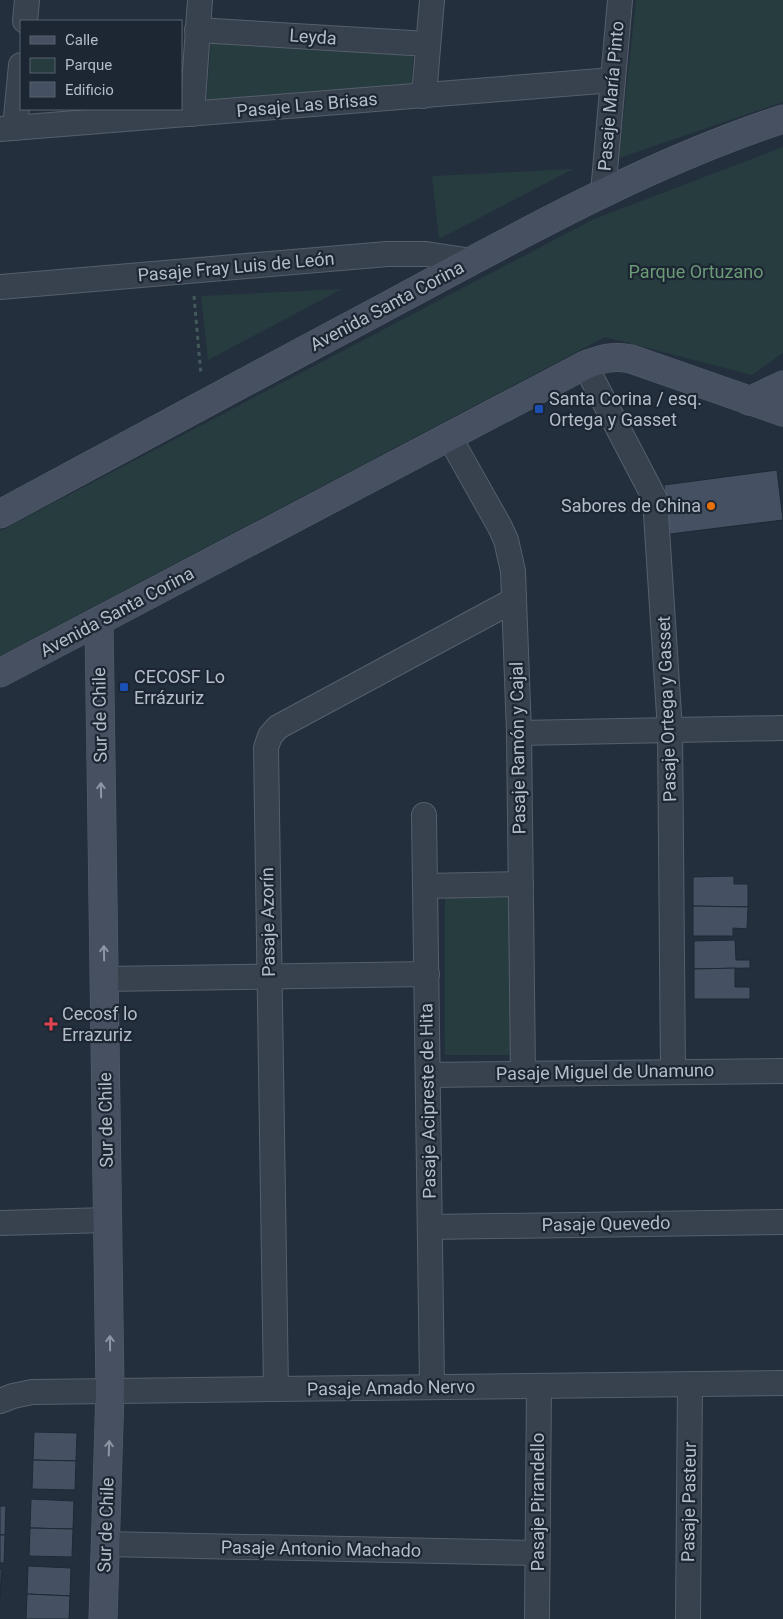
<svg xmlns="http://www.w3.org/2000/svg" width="783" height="1619" viewBox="0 0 783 1619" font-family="Roboto,sans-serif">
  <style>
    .green { fill: #263c3f }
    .building { fill: #455162; stroke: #1f2835 }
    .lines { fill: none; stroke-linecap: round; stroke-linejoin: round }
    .street-casing { stroke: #565f6c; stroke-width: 26 }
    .secondary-casing { stroke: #565f6c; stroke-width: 29 }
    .path { stroke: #44595c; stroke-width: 3; stroke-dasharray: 4 4; stroke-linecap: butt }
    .street { stroke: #38414e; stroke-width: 24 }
    .secondary { stroke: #465061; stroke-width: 28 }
    .oneway { stroke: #8e96a5 }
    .transit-dot { fill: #1a4fb4; stroke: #1d2633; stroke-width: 2 }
    .food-dot { fill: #e8710a; stroke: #1d2633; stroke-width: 2 }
    .health-dot { fill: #e0444e; stroke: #1d2633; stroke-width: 2 }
    .labels { text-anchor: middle; stroke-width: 4.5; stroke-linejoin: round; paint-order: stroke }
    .street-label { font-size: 18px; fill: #b4bcc9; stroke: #1d2633 }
    .park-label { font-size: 18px; fill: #6b9a76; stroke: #1d2633 }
    .poi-label { font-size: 18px; fill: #b4bcc9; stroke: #1d2633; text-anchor: start }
  </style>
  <rect width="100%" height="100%" fill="#242f3e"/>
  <!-- green -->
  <g class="green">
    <polygon points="636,0 783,0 783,102 619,158"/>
    <polygon points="211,41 413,55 412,85 206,103"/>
    <polygon points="783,147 783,353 752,375 605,337 0,656 0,531 594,219"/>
    <polygon points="573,169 439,239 432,176"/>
    <polygon points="342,289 208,360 201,296"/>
    <rect x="445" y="889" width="67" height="166"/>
  </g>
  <!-- building -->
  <g class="building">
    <polygon points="777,470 783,520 670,534 664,485"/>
    <polygon points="734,876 734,884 748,884 748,907 693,906 693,877"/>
    <polygon points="693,906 748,907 747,929 733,928 733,936 693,936"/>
    <polygon points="735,940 736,960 750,960 750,968 694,969 694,941"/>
    <polygon points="735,968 735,987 750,987 750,999 694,999 694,969"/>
    <polygon points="34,1432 77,1433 76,1461 33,1460"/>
    <polygon points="33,1460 76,1461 75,1490 32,1489"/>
    <polygon points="31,1499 74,1501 73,1529 30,1528"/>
    <polygon points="0,1506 6,1506 5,1535 0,1535"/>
    <polygon points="30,1528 73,1529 72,1557 29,1556"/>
    <polygon points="0,1535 5,1535 4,1563 0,1563"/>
    <polygon points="28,1566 71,1568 70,1596 27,1594"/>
    <polygon points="0,1569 2,1569 0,1597"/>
    <polygon points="27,1594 70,1596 69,1619 26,1619"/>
  </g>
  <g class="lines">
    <!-- street casing -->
    <g class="street-casing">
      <g id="street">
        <polyline points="25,21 27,0"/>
        <polyline points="197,30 428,44"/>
        <polyline points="424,96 432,0"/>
        <polyline points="192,114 200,0"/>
        <polyline points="15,128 21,65"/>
        <polyline points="0,129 613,80"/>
        <polyline points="603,193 620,0"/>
        <polyline points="0,287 387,254 426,254 472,261"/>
        <polyline points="585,365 655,499 670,730 673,1071"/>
        <polyline points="450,438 500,527 506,540 513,571 519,733 523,1073"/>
        <polyline points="519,733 783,728"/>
        <polyline points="424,815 432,1387"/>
        <polyline points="425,886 521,884"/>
        <polyline points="104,979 427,974"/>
        <polyline points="428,1075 783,1071"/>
        <polyline points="0,1223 108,1220"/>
        <polyline points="430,1227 783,1222"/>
        <polyline points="276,1389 266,748 270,736 278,727 514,600"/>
        <polyline points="0,1401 13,1396 32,1392 783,1383"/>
        <polyline points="105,1544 537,1553"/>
        <polyline points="537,1619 539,1386"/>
        <polyline points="688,1619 690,1384"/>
      </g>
    </g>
    <!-- secondary casing -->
    <g class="secondary-casing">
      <g id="secondary">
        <polyline points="749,401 783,385"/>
        <path d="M 0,514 C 135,441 269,369 404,297 C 527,231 650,163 783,119"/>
        <polyline points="99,622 110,1391 103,1619"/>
        <path d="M 0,673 L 585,365 C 601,359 613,355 631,359 L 783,412"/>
      </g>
    </g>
    <!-- path -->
    <polyline class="path" points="194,296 201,375"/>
    <!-- street -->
    <use href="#street" class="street"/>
    <!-- secondary -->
    <use href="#secondary" class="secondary"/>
  </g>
  <!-- one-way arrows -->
  <defs><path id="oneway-shaft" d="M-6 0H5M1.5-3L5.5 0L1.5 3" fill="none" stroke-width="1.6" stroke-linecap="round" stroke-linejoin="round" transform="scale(1.25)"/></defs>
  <g class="oneway">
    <use href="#oneway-shaft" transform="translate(101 790) rotate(-91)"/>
    <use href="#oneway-shaft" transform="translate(104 953) rotate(-91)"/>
    <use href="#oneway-shaft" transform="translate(110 1343) rotate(-91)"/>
    <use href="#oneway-shaft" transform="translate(109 1448) rotate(-88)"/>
  </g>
  <!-- markers -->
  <g class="transit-dot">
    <rect x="534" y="404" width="10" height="10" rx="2.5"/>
    <rect x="119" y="682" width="10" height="10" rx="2.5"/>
  </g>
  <circle class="food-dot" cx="711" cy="506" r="5"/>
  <path class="health-dot" d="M48.5 1016.5h5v5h5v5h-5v5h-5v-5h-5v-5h5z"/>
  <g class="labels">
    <!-- street labels -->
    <g class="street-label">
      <text transform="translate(313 37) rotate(4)" y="6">Leyda</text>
      <text transform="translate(611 96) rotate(-85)" y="6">Pasaje María Pinto</text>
      <text transform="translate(307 105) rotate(-5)" y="6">Pasaje Las Brisas</text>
      <text transform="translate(236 267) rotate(-5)" y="6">Pasaje Fray Luis de León</text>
      <text transform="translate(387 306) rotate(-28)" y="6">Avenida Santa Corina</text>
      <text transform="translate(117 612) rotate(-28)" y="6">Avenida Santa Corina</text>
      <text transform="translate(667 709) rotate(-92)" y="6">Pasaje Ortega y Gasset</text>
      <text transform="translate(100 715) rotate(-91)" y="6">Sur de Chile</text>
      <text transform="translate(518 748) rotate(-91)" y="6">Pasaje Ramón y Cajal</text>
      <text transform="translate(268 922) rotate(-91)" y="6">Pasaje Azorín</text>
      <text transform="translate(605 1072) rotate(-1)" y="6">Pasaje Miguel de Unamuno</text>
      <text transform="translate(428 1101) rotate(-91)" y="6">Pasaje Acipreste de Hita</text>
      <text transform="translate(106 1120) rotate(-91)" y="6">Sur de Chile</text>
      <text transform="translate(606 1224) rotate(-1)" y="6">Pasaje Quevedo</text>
      <text transform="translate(391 1388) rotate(-1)" y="6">Pasaje Amado Nervo</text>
      <text transform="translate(538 1502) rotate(-90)" y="6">Pasaje Pirandello</text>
      <text transform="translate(689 1502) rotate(-89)" y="6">Pasaje Pasteur</text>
      <text transform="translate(106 1525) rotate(-88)" y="6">Sur de Chile</text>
      <text transform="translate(321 1549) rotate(1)" y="6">Pasaje Antonio Machado</text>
    </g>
    <!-- park labels -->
    <g class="park-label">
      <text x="696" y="278">Parque Ortuzano</text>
    </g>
    <!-- poi labels -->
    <g class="poi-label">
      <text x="549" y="405">Santa Corina / esq.<tspan x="549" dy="21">Ortega y Gasset</tspan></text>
      <text x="701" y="512" text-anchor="end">Sabores de China</text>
      <text x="134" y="683">CECOSF Lo<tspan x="134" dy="21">Errázuriz</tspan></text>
      <text x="62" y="1020">Cecosf lo<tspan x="62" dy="21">Errazuriz</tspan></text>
    </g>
  </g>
  <!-- legend -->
  <rect x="20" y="20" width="162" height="90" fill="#1d2633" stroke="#59626f"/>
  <rect x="30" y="36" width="25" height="8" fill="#465061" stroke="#59626f"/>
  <text x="65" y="45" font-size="15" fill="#b4bcc9">Calle</text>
  <rect x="30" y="58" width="25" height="15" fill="#263c3f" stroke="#59626f"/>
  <text x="65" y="70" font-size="15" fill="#b4bcc9">Parque</text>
  <rect x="30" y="82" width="25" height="15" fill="#455162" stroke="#59626f"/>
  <text x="65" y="95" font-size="15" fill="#b4bcc9">Edificio</text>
</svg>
